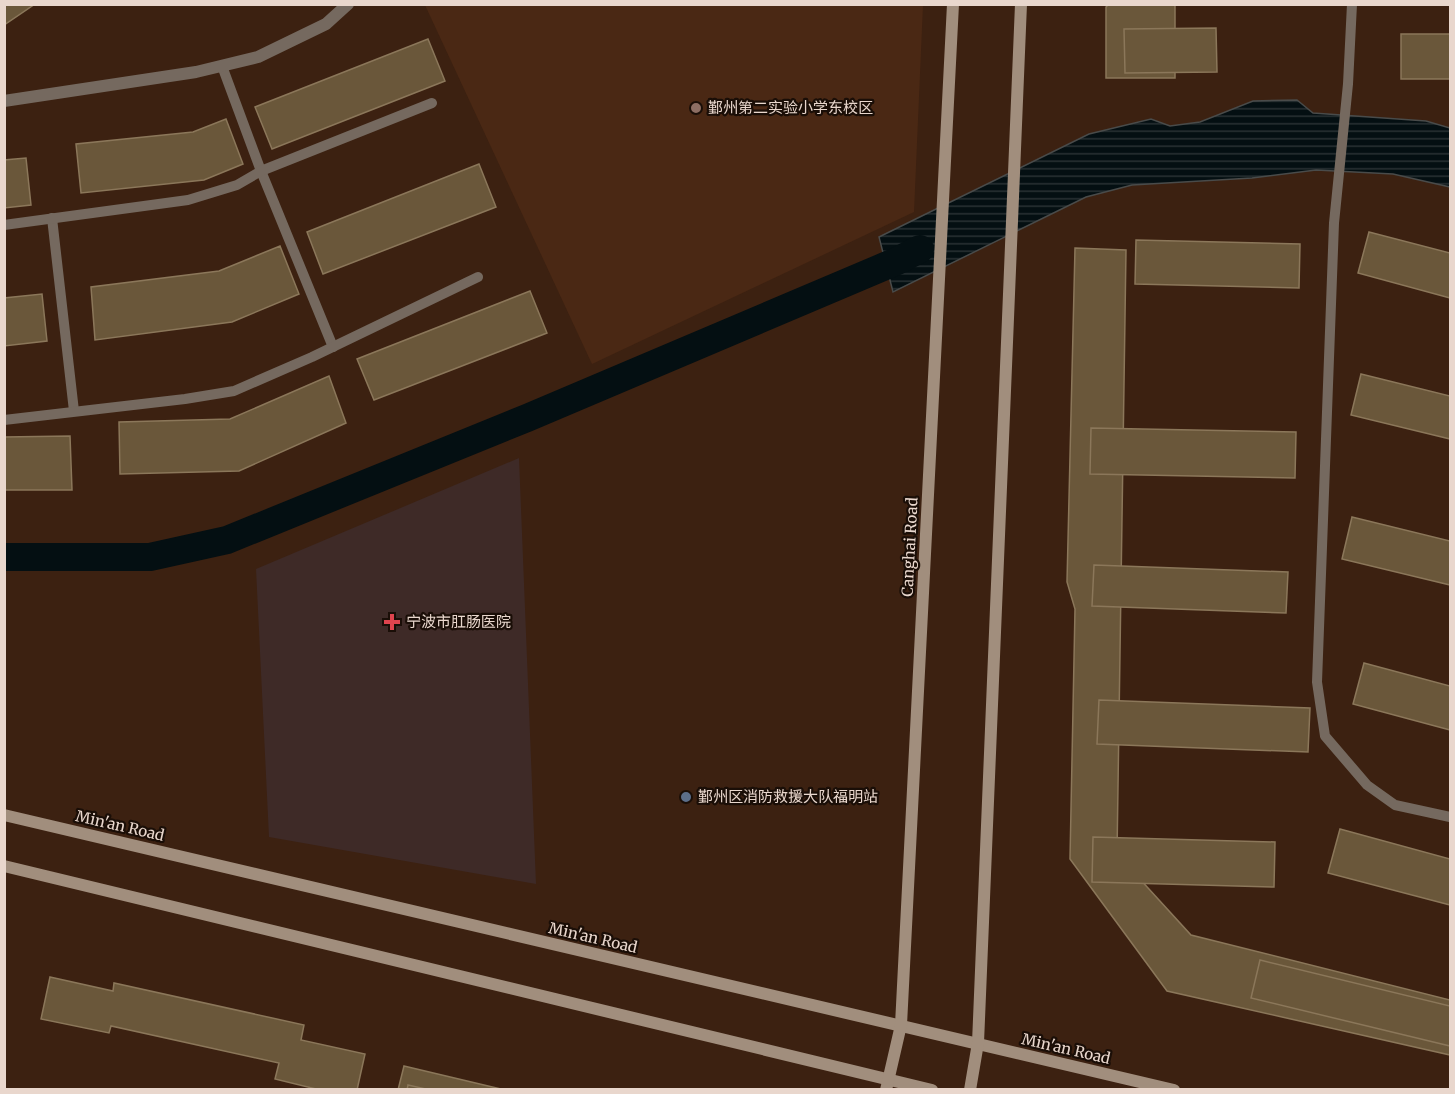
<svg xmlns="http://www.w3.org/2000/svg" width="1455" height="1094" viewBox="0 0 1455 1094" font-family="Merriweather,'Noto Sans SC',serif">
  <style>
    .built { fill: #4a2814 }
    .medical { fill: #3e2a27 }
    .water { fill: url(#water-rules); stroke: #494b4a; stroke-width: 1.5 }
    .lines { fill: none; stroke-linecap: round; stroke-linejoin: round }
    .canal { stroke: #040f12; stroke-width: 28 }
    .building { fill: #6a573a; stroke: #8b775a; stroke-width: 1.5 }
    .lane { stroke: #75695f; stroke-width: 10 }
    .street { stroke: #75695f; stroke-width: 12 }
    .secondary { stroke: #a18e7d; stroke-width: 12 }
    .education-dot { fill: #8d6e63; stroke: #1a0e07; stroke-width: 2 }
    .health-dot { fill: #e0444e; stroke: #1a0e07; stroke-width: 2 }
    .service-dot { fill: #5c6f8a; stroke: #1a0e07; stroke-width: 2 }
    .labels { text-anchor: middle; stroke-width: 4.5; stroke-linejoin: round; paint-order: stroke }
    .poi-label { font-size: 15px; fill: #e9d7cd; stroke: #1a0e07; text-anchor: start }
    .street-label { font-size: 15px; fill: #e9d7cd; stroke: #1a0e07 }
  </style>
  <defs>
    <pattern id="water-rules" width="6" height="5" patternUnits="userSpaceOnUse" patternTransform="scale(1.5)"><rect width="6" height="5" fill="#040f12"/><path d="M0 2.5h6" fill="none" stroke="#293133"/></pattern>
  </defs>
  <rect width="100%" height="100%" fill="#3c2111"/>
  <!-- built -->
  <polygon class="built" points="425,5 923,5 914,212 592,364"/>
  <!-- medical -->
  <polygon class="medical" points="519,458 536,884 269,837 256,569"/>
  <!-- water -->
  <polygon class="water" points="1297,100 1313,113 1426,121 1450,128 1450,187 1393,174 1316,170 1252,178 1132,185 1086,197 893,292 879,237 1089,134 1151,119 1170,126 1200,122 1253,101"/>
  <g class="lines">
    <!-- canal -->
    <polyline class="canal" points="4,557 150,557 227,540 527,418 897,261 920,249"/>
  </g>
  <!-- building -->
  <g class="building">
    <polygon points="4,4 35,4 4,25"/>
    <polygon points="1109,4 1175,4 1175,78 1106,78 1106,7"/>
    <polygon points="1216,28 1217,72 1125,73 1124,29"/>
    <rect x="1401" y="34" width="49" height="45"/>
    <polygon points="428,39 445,81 272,149 255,107"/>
    <polygon points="226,119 243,164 204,180 81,193 76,144 193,132"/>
    <polygon points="26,158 31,205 4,208 4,160"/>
    <polygon points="479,164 496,207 323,274 307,232"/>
    <polygon points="1369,232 1450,253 1450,298 1358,273"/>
    <polygon points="1136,240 1300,244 1299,288 1135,284"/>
    <polygon points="280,246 299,294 232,322 95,340 91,287 219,271"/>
    <polygon points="1075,248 1126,250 1117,854 1191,935 1450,1000 1450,1055 1167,991 1070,859 1075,609 1067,582"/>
    <polygon points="530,291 547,333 374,400 357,359"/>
    <polygon points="42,294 47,341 4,346 4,298"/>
    <polygon points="1361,374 1450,396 1450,439 1351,415"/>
    <polygon points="329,376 346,423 239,471 120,474 119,422 230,419"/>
    <polygon points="1091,428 1296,432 1295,478 1090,474"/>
    <polygon points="70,436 72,490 4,490 4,437"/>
    <polygon points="1352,517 1450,541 1450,585 1342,559"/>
    <polygon points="1094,565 1288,572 1286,613 1092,606"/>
    <polygon points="1364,663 1450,686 1450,730 1353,704"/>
    <polygon points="1099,700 1310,708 1308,752 1097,744"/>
    <polygon points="1340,829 1450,859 1450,905 1328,873"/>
    <polygon points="1093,837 1275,842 1274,887 1092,882"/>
    <polygon points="1260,960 1450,1006 1450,1046 1251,998"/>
    <polygon points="50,977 113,991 114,983 304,1025 301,1040 365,1054 357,1090 320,1090 275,1079 279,1063 111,1026 109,1033 41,1019"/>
    <polygon points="404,1066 505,1090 398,1090"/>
    <polygon points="408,1085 430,1090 407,1090"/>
  </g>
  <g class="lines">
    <!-- lane -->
    <g class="lane">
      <polyline points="1352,4 1348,84 1334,223 1317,682 1325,736 1367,785 1395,805 1450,817"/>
      <polyline points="222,66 261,171 333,347"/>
      <polyline points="52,218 74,411"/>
      <polyline points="4,225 188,200 237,185 261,171 432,103"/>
      <polyline points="4,420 185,399 234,391 312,357 478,277"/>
    </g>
    <!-- street -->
    <polyline class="street" points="4,101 196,72 258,57 326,24 348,4"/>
    <!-- secondary -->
    <g class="secondary">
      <polyline points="4,815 1174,1090"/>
      <polyline points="4,866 932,1090"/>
      <polyline points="886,1090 901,1025 953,4"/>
      <polyline points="970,1090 978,1043 1021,4"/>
    </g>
  </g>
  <!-- markers -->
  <circle class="education-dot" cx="696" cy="108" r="6"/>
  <path class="health-dot" d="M389 613h6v6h6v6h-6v6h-6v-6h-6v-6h6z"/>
  <circle class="service-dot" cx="686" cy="797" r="6"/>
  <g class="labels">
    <!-- poi labels -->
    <g class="poi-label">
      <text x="708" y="113">鄞州第二实验小学东校区</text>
      <text x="406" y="627">宁波市肛肠医院</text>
      <text x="698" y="802">鄞州区消防救援大队福明站</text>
    </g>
    <!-- street labels -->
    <g class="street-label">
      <text transform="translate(910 547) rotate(-87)" y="5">Canghai Road</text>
      <text transform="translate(120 826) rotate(13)" y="5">Min'an Road</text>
      <text transform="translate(593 938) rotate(13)" y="5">Min'an Road</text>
      <text transform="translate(1066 1049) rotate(13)" y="5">Min'an Road</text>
    </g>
  </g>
  <!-- border -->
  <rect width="1455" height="1094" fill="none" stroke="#e9d7cd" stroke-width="12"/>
</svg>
